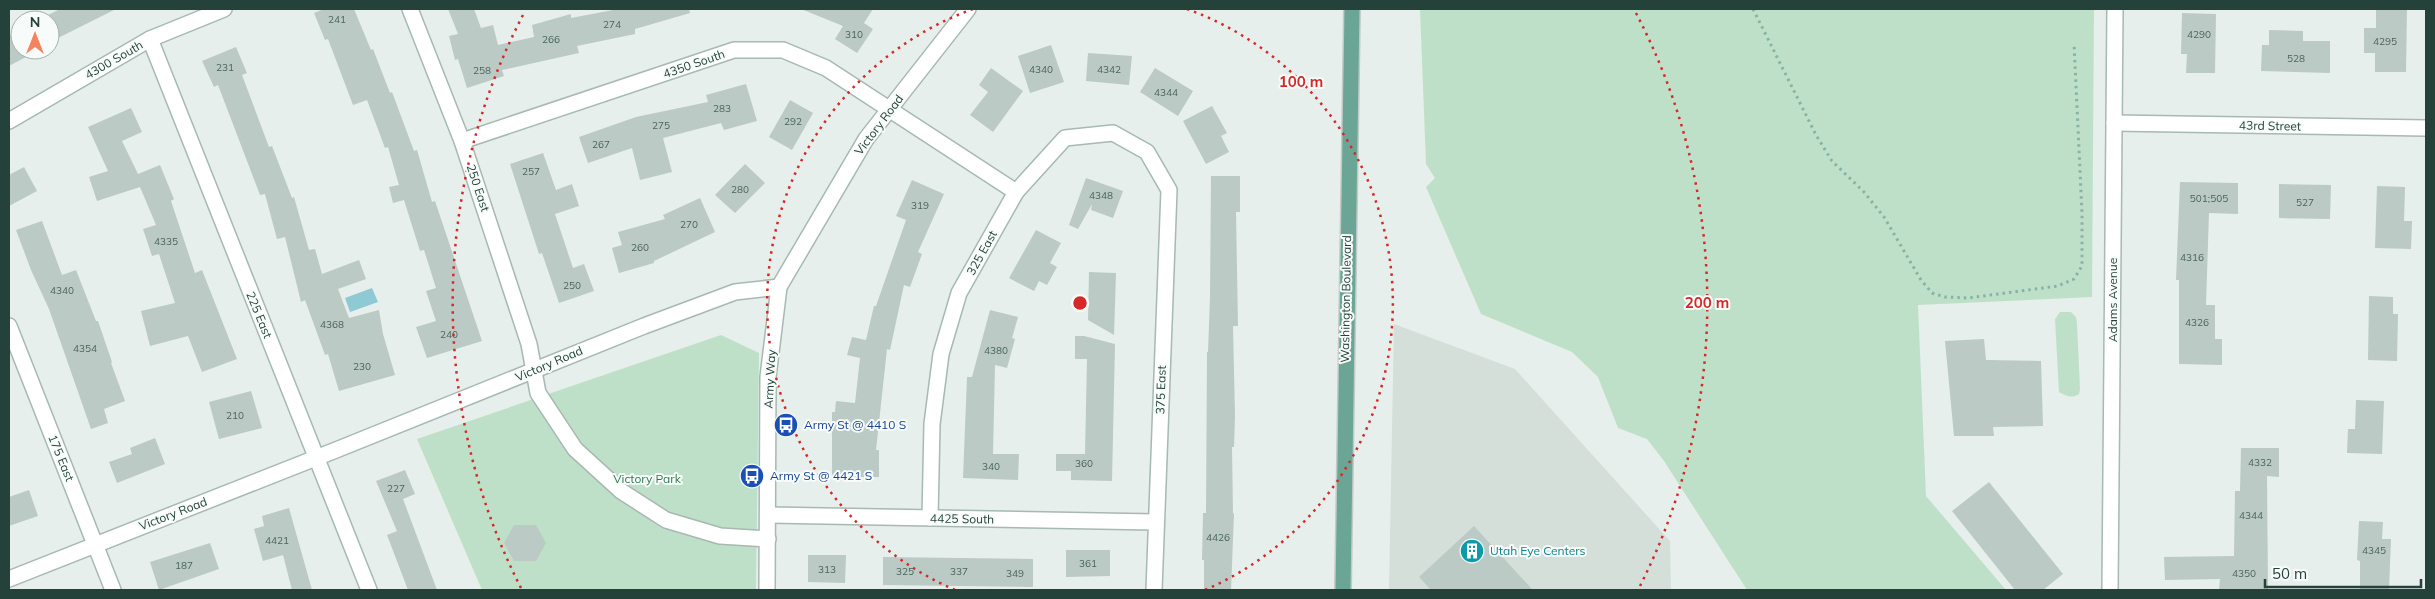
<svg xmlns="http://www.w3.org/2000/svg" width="2435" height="599" viewBox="0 0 2435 599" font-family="Mulish,sans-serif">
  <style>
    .built { fill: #d4dfda }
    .green { fill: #bfe0c8 }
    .water { fill: #8ec9d4 }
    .building { fill: #bbcac4 }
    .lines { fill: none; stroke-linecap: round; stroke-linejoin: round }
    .minor-casing { stroke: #a8b8b2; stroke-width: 18 }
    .major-casing { stroke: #c2cac8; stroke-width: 18 }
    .path { stroke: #86b3a5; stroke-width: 3; stroke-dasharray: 2.5 4; stroke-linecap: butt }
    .minor { stroke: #fff; stroke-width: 15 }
    .major { stroke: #6aa596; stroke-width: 15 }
    .ring { fill: none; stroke: #d62828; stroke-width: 2.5; stroke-dasharray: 2.5 5 }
    .labels { text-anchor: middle; stroke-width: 4; stroke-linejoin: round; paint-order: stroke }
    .number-label { font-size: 10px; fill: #4a645c }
    .street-label { font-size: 12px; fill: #24423a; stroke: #f7fbf9 }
    .transit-label { font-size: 12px; fill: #164399; stroke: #f7fbf9; text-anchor: start }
    .park-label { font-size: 12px; fill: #2d7a4b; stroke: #f7fbf9 }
    .culture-label { font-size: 12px; fill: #0d838f; stroke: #f7fbf9; text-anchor: start }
    .centre { fill: #d62828; stroke: #f7fbf9; stroke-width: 2.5 }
    .ring-label { font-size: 15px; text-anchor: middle; font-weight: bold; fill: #d62828; stroke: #f7fbf9; stroke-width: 4; stroke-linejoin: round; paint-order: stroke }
  </style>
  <rect width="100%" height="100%" fill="#e6efeb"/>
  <!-- built -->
  <polygon class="built" points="1394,324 1515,369 1670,541 1671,590 1389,590"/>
  <!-- green -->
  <g class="green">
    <polygon points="1420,9 2094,9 2092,297 1918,305 1926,496 2006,590 1747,590 1664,461 1647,439 1618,428 1598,377 1572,352 1481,314 1426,187 1435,178 1426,164"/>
    <path d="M 2060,312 L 2071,312 L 2076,317 L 2077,324 L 2080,389 L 2079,394 C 2072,399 2066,396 2059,392 L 2055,319 Z"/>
    <polygon points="721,335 759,353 756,590 482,590 417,439"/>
  </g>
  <!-- water -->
  <polygon class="water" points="372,288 378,302 350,312 345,298"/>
  <!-- building -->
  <g class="building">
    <polygon points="60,9 116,9 50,42 50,20 38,20"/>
    <polygon points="324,9 354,9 371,50 373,49 390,93 392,92 414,151 417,150 432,202 435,201 482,341 427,358 416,327 436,321 426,291 436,288 424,250 420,251 404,200 393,203 389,187 399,185 388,147 385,148 367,100 353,105 328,39 325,40 314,13"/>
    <polygon points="448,9 474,9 481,28 493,25 498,45 534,37 532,25 571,14 571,18 618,9 689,9 690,13 635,29 635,34 577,46 579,53 502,70 504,76 467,88 458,59 455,60 449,36 458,34"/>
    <polygon points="801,9 873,9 864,23 873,29 857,53 835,39 843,26"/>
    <polygon points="2376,9 2407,9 2406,72 2375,72 2375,53 2364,53 2364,28 2376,28"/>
    <polygon points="2182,13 2216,14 2215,73 2186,73 2187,54 2181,54"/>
    <polygon points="20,30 20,50 39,50 9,66 9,36"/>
    <polygon points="2269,30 2303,31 2303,41 2330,41 2330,73 2261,71 2262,45 2269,45"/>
    <polygon points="1051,45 1064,82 1030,93 1018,56"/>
    <polygon points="236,47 247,73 242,75 269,147 272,146 292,198 294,197 309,250 315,249 322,274 359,260 366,279 338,289 349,318 379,310 383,334 395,375 339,391 328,354 325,355 305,300 301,302 285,237 277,239 265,194 260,195 218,85 214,87 202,61"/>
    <polygon points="1088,53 1132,56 1129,85 1086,81"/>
    <polygon points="991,68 1023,91 993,132 970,115 988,92 979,85"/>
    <polygon points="1155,68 1193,91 1178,116 1140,92"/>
    <polygon points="746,84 757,121 724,130 721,123 663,138 672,172 640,180 632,148 588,163 579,137 636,117 708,102 706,95"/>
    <polygon points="790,100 813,113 792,150 769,137"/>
    <polygon points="1212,106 1227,133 1221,136 1229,152 1206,164 1183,121"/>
    <polygon points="131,108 142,132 122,141 138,174 160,165 174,199 171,201 195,273 202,270 237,359 202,372 188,336 150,346 141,311 175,303 159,254 152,256 143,229 156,225 140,187 97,201 89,177 108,171 88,127"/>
    <polygon points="543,153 556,190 572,184 579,206 555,214 573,268 584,264 594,291 559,303 542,253 539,254 510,164"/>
    <polygon points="745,164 765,183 735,213 715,195"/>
    <polygon points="24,167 37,191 9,206 9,175"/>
    <polygon points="1211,176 1240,176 1240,212 1236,212 1238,326 1233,326 1235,416 1234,447 1232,447 1233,513 1234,514 1231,590 1204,590 1204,560 1202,560 1203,513 1206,513 1207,352 1208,352 1210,297"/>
    <polygon points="1086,178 1123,191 1113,218 1091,210 1092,204 1078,229 1069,225"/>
    <polygon points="912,180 944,194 918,252 922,254 910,287 904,285 890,350 887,349 876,450 879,450 879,477 832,477 832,412 835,412 836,401 855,403 860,358 847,355 852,337 866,340 874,306 876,306 906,220 896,216"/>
    <polygon points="2180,182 2238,183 2238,214 2209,213 2206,305 2215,305 2215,339 2222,339 2222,365 2179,364 2179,280 2176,280"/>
    <polygon points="2279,184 2331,185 2330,219 2279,218"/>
    <polygon points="2377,186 2405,187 2404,221 2412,221 2411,249 2375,248"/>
    <polygon points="700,198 715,232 654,261 654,263 619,273 612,248 622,245 618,232 665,219 663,215"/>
    <polygon points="42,221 62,275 76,270 96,321 98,321 112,362 111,363 125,401 104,409 108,423 91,429 49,309 31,270 16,230"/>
    <polygon points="1036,230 1061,243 1050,263 1057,267 1047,285 1039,281 1034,291 1009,278"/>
    <polygon points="1089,272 1116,273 1114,335 1088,320"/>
    <polygon points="2369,296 2393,297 2393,314 2398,314 2397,361 2368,360"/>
    <polygon points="990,310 1018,317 1012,338 1015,339 1007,368 995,365 993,454 1019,454 1018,480 963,478 967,377 972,377"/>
    <polygon points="1075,336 1084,336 1115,344 1112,481 1071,480 1071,471 1056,471 1056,454 1085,454 1087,359 1075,359"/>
    <polygon points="1984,339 1986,360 2041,361 2043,426 1993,427 1994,436 1954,436 1945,341"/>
    <polygon points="251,391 262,428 219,439 209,402"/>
    <polygon points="2356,400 2384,401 2382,454 2347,453 2348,429 2355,429"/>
    <polygon points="155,438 165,464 117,483 109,462 132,454 130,448"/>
    <polygon points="2241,448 2279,448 2279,477 2267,476 2268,590 2219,590 2220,579 2165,580 2164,557 2234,556 2235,491 2240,491"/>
    <polygon points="405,470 415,494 403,499 437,590 408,590 387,535 397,531 376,481"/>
    <polygon points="1989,482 2063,574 2043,590 2015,590 1952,511"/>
    <polygon points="29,490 38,516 9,526 9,497"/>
    <polygon points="289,508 312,590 292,590 283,555 263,561 254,529 264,526 262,516"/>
    <polygon points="2359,521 2383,522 2382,539 2391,539 2389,590 2360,590 2360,561 2357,560"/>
    <polygon points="514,525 536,525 546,543 536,561 514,561 504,543"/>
    <polygon points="1474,526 1519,575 1533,590 1431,590 1419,577"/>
    <polygon points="210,543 219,569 159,590 150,562"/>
    <polygon points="1066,550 1110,550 1110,576 1066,577"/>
    <polygon points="808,555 846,555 845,583 808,582"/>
    <polygon points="883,557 1033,559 1033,587 883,585"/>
  </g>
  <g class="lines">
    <!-- minor casing -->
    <g class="minor-casing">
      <g id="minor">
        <polyline points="410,9 462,141 529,344 538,393 575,449 621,491 666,520 720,536 768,539"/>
        <polyline points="150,39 369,590"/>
        <polyline points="9,121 150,39 224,9"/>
        <polyline points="2114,123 2426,128"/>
        <polyline points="462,141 734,50 783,50 826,68 1016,192"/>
        <polyline points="9,326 113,590"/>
        <polyline points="769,515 1155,522"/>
        <polyline points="930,518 932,424 941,354 959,293 1016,192 1065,138 1113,133 1147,152 1169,190 1154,590"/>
        <polyline points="9,579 336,450 644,326 735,292 779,287"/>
        <polyline points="767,590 768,377 779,287 866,139 968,9"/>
        <polyline points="2110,590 2115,9"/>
      </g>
    </g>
    <!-- major casing -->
    <g class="major-casing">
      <polyline id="major" points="1343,590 1352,9"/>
    </g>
    <!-- path -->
    <polyline class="path" points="1753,9 1816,135 1832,161 1864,192 1884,217 1921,280 1932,293 1945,297 1968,298 2058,286 2074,279 2082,266 2082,213 2074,43"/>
    <!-- minor -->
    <use href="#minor" class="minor"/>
    <!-- major -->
    <use href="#major" class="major"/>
  </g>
  <!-- distance rings -->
  <g class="ring">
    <path d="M955 590A313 313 0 0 1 973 9M1187 9A313 313 0 0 1 1205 590"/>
    <path d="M521 588A627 627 0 0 1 524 13M1636 13A627 627 0 0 1 1639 588"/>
  </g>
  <!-- icons -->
  <defs>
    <g id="bus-disc" transform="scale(1.25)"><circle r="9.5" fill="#1a4fb4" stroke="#f7fbf9"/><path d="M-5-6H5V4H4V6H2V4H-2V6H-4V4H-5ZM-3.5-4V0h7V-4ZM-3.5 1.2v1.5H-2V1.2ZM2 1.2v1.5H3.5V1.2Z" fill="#fff"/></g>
    <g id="building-disc" transform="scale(1.25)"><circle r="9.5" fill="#0f9aa8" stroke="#f7fbf9"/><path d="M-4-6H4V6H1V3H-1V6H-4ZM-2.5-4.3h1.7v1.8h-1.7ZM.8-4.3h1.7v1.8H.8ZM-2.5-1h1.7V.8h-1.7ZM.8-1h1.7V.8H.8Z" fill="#fff"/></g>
  </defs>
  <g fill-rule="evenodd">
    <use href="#bus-disc" x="786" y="425"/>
    <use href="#bus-disc" x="752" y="476"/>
    <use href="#building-disc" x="1472" y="551"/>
  </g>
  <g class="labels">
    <!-- number labels -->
    <g class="number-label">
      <text x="337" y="23">241</text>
      <text x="612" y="28">274</text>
      <text x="854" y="38">310</text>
      <text x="2199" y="38">4290</text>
      <text x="551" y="43">266</text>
      <text x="2385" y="45">4295</text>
      <text x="2296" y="62">528</text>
      <text x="225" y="71">231</text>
      <text x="1041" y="73">4340</text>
      <text x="1109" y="73">4342</text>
      <text x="482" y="74">258</text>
      <text x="1166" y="96">4344</text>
      <text x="722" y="112">283</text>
      <text x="793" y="125">292</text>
      <text x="661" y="129">275</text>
      <text x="601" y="148">267</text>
      <text x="531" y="175">257</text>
      <text x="740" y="193">280</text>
      <text x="1101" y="199">4348</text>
      <text x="2209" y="202">501;505</text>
      <text x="2305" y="206">527</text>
      <text x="920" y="209">319</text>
      <text x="689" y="228">270</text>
      <text x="166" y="245">4335</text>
      <text x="640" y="251">260</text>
      <text x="2192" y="261">4316</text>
      <text x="572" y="289">250</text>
      <text x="62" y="294">4340</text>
      <text x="2197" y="326">4326</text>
      <text x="332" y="328">4368</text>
      <text x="449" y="338">240</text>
      <text x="85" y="352">4354</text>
      <text x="996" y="354">4380</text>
      <text x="362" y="370">230</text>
      <text x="235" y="419">210</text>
      <text x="2260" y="466">4332</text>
      <text x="1084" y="467">360</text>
      <text x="991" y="470">340</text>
      <text x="396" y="492">227</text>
      <text x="2251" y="519">4344</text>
      <text x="1218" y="541">4426</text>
      <text x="277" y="544">4421</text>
      <text x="2374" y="554">4345</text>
      <text x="1088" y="567">361</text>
      <text x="184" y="569">187</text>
      <text x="827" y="573">313</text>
      <text x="905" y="575">325</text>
      <text x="959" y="575">337</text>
      <text x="1015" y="577">349</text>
      <text x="2244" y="577">4350</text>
    </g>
    <!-- street labels -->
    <g class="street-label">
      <text transform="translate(114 60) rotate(-30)" y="4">4300 South</text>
      <text transform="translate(694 64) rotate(-19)" y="4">4350 South</text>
      <text transform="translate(879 125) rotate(-53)" y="4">Victory Road</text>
      <text transform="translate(2270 126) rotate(1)" y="4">43rd Street</text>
      <text transform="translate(478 188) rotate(72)" y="4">250 East</text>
      <text transform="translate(982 253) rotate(-61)" y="4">325 East</text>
      <text transform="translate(1346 299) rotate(-89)" y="4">Washington Boulevard</text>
      <text transform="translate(2113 300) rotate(-90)" y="4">Adams Avenue</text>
      <text transform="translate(259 315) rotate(68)" y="4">225 East</text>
      <text transform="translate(549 364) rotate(-23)" y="4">Victory Road</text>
      <text transform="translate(770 379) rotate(-87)" y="4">Army Way</text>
      <text transform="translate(1161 390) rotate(-88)" y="4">375 East</text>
      <text transform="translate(61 458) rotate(68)" y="4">175 East</text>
      <text transform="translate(173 514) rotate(-21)" y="4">Victory Road</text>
      <text transform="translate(962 519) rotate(1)" y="4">4425 South</text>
    </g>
    <!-- transit labels -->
    <g class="transit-label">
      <text x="804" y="429">Army St @ 4410 S</text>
      <text x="770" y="480">Army St @ 4421 S</text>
    </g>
    <!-- park labels -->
    <g class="park-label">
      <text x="647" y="483">Victory Park</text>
    </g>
    <!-- culture labels -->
    <g class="culture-label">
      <text x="1490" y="555">Utah Eye Centers</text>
    </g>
  </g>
  <circle cx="1080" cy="303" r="8" class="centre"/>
  <g class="ring-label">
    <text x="1301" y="87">100 m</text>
    <text x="1707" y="308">200 m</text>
  </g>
  <!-- border -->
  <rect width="2435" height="599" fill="none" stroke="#24423a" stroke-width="20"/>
  <!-- north arrow -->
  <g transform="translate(35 35)"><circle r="24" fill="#f7fbf9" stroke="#a3b1ad"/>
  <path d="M0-4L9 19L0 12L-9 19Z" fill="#f4845f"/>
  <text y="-8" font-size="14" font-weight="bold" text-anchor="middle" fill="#24423a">N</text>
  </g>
  <!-- scale -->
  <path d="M2265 579v8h156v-8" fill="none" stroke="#24423a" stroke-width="2.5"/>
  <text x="2272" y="579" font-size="15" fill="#24423a" stroke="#f7fbf9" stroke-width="4" paint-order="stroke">50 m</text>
</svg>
